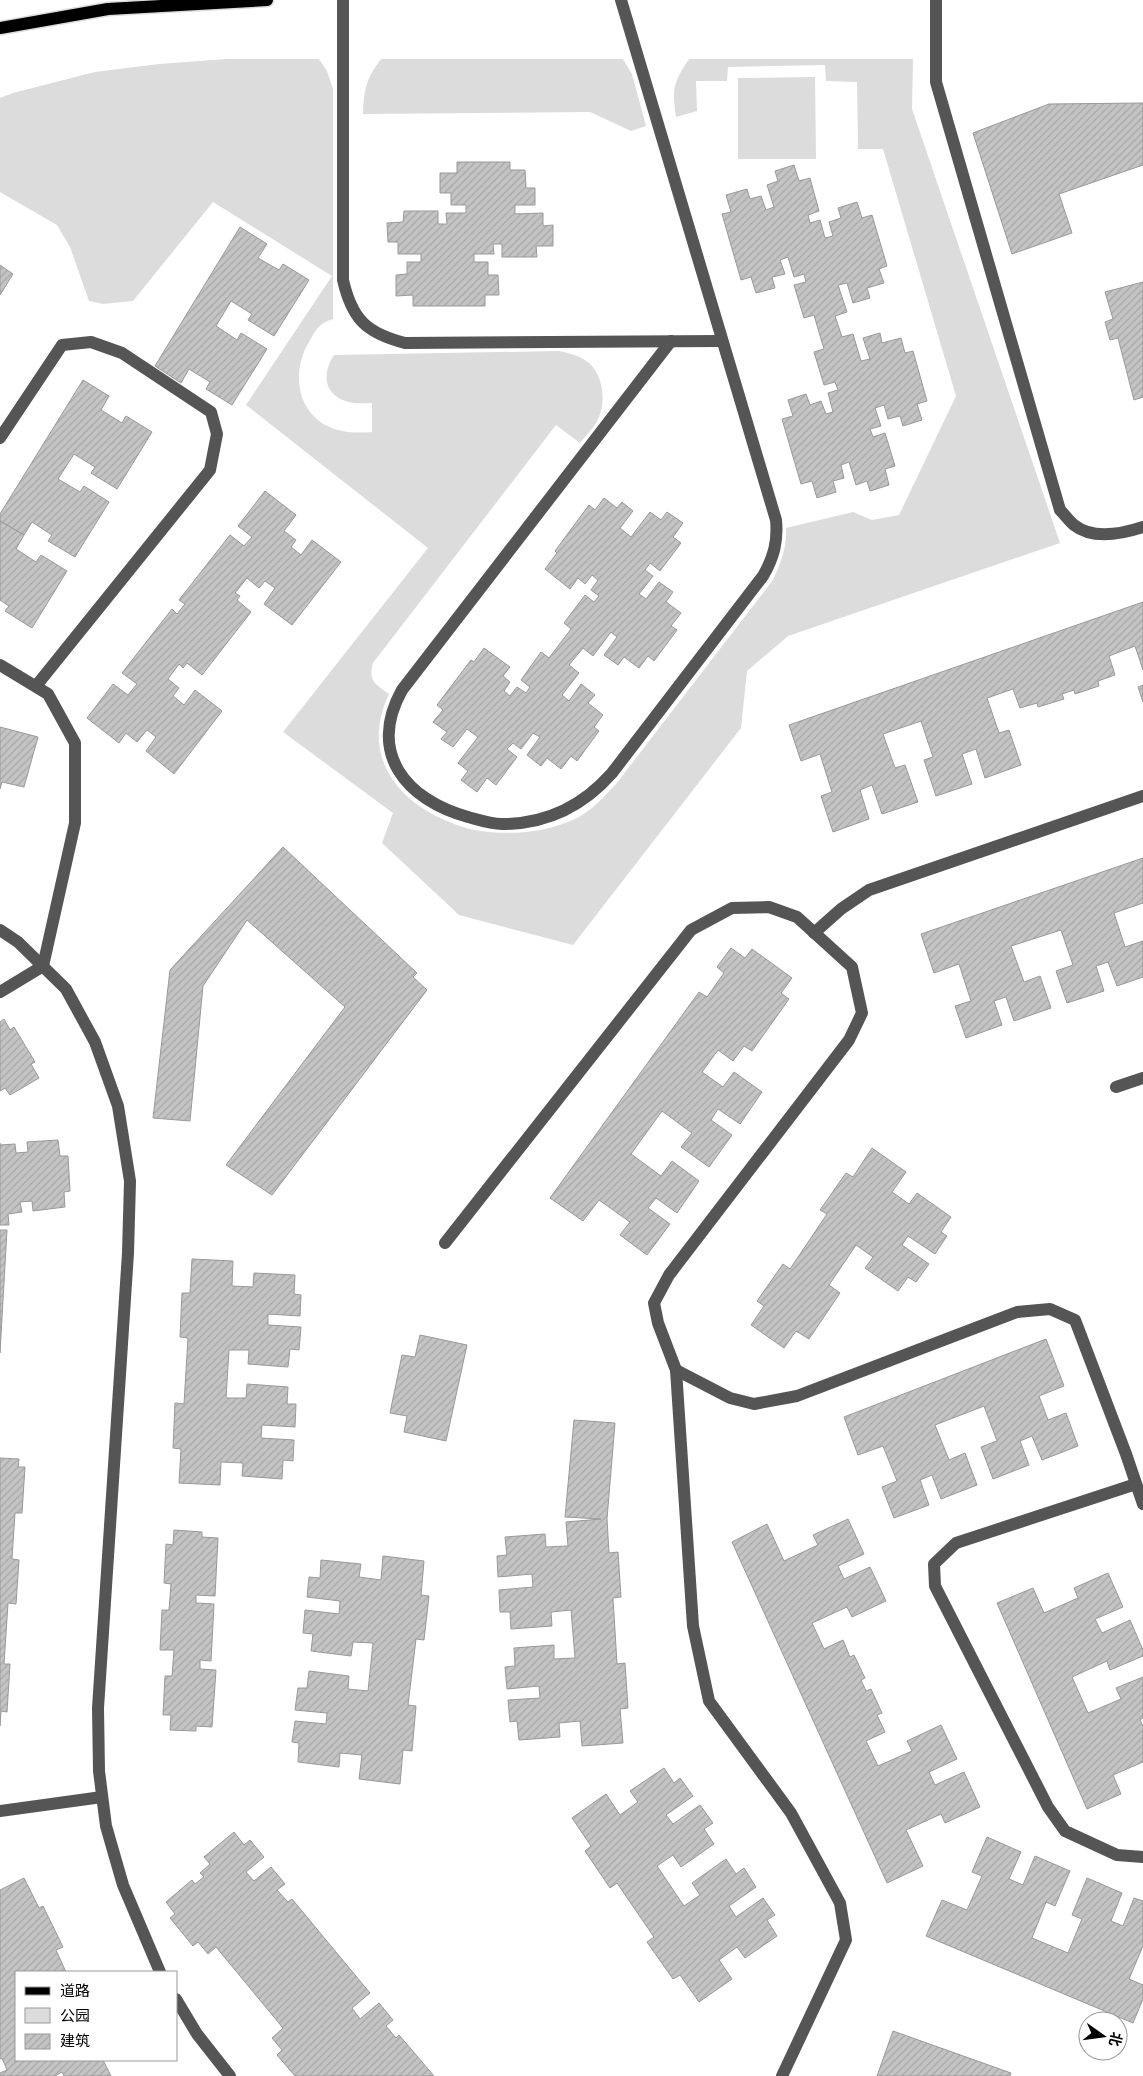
<svg xmlns="http://www.w3.org/2000/svg" width="1143" height="2076" viewBox="0 0 1143 2076" font-family="Inter,'Noto Sans SC',sans-serif">
  <style>
    .green { fill: #dcdcdc }
    .building { fill: url(#building-hatch); stroke: #999 }
    .lines { fill: none; stroke-linecap: round; stroke-linejoin: round }
    .major-casing { stroke: #dbdbdb; stroke-width: 15 }
    .minor { stroke: #555; stroke-width: 12 }
    .major { stroke: #000; stroke-width: 12 }
  </style>
  <defs>
    <pattern id="building-hatch" width="6" height="6" patternUnits="userSpaceOnUse" patternTransform="scale(1.25)"><rect width="6" height="6" fill="#c4c4c4"/><path d="M-1 1l2-2M0 6l6-6M5 7l2-2" fill="none" stroke="#a7a7a7"/></pattern>
  </defs>
  <rect width="100%" height="100%" fill="#fff"/>
  <!-- green -->
  <g class="green">
    <path d="M 227,59 L 319,59 L 327,71 L 333,89 L 333,319 C 318,324 317,328 309,342 C 290,373 297,419 338,430 C 349,433 361,433 372,432 L 372,403 C 364,403 355,404 348,402 C 323,395 322,373 334,355 L 559,351 C 568,353 577,355 585,360 C 602,371 606,396 600,414 C 597,425 587,434 580,443 L 556,425 L 373,663 C 368,681 375,684 389,694 C 364,746 387,791 436,816 C 449,822 462,828 475,830 C 509,836 548,833 579,817 C 593,809 605,796 616,784 L 773,580 C 781,562 787,548 786,528 L 853,512 L 872,520 L 899,515 L 956,396 L 883,149 L 858,149 L 857,82 L 826,81 L 825,65 L 728,67 L 727,81 L 696,81 L 697,111 L 676,117 C 672,88 673,83 689,59 L 913,59 L 912,109 L 1060,543 L 788,636 L 747,671 L 741,728 L 573,945 L 459,915 L 382,843 L 393,813 L 283,732 L 428,548 L 246,405 L 332,276 L 213,202 L 133,301 L 103,304 L 89,301 L 70,247 L 57,225 L 0,192 L 0,98 L 13,93 L 95,72 L 159,64 Z"/>
    <path d="M 381,59 L 623,59 L 632,74 L 646,126 L 631,131 L 590,112 L 363,114 C 364,89 366,79 381,59 Z"/>
    <polygon points="815,77 816,159 738,159 738,78"/>
  </g>
  <!-- building -->
  <g class="building">
    <polygon points="1143,103 1143,165 1059,194 1072,233 1012,254 973,133 1049,104"/>
    <polygon points="457,162 510,162 510,170 525,170 526,188 535,188 535,205 515,205 515,214 543,213 543,226 553,225 553,246 536,246 537,257 502,257 502,244 493,244 494,254 474,254 474,262 488,262 488,275 498,275 499,295 485,295 485,306 413,306 413,295 396,296 396,275 407,274 407,262 421,262 421,254 398,254 398,242 388,242 387,223 403,222 404,211 438,211 438,224 447,224 446,213 466,213 466,205 451,205 451,193 440,193 440,173 457,173"/>
    <polygon points="794,165 799,181 810,178 819,211 808,215 810,223 820,220 825,238 833,236 829,222 841,218 838,208 857,202 862,218 872,215 887,266 879,269 884,283 867,288 870,298 853,303 847,283 838,285 847,312 835,316 842,337 853,334 861,361 870,359 863,338 880,333 882,343 901,338 905,353 913,351 927,401 917,404 922,420 903,426 900,416 888,419 884,405 875,408 881,426 870,429 873,437 885,433 895,466 885,469 889,485 870,491 867,481 856,485 849,462 841,465 844,478 833,481 836,492 817,498 812,481 801,484 782,419 793,416 788,400 806,394 810,405 821,401 826,414 833,412 828,393 838,390 835,382 824,385 814,352 824,349 814,315 804,318 794,285 806,282 804,274 794,277 788,257 780,260 785,274 772,277 775,288 756,293 751,277 741,280 722,214 731,212 726,195 747,189 750,199 761,196 766,210 774,207 767,185 778,181 775,171"/>
    <polygon points="240,227 267,244 258,258 279,270 283,264 309,280 274,336 248,320 252,314 231,301 216,326 237,340 241,333 267,349 232,405 206,389 210,382 189,369 181,383 155,366"/>
    <polygon points="0,265 13,274 0,295"/>
    <polygon points="1143,282 1143,397 1134,400 1118,338 1110,340 1105,322 1113,319 1105,292"/>
    <polygon points="83,380 109,396 101,410 122,423 126,416 152,432 117,489 91,473 95,467 74,454 58,479 80,492 84,486 109,502 75,557 48,541 52,535 32,522 24,535 0,521 0,514"/>
    <polygon points="265,491 296,515 284,531 296,540 291,547 301,555 312,540 341,562 292,625 264,604 275,588 265,581 259,588 247,578 235,593 240,596 237,600 251,612 202,675 187,663 183,668 179,664 168,679 179,688 173,696 184,705 195,690 222,711 174,774 146,751 156,737 147,730 137,742 126,733 119,743 87,718 113,684 128,695 137,684 122,673 172,609 177,614 185,604 179,600 230,535 244,546 252,537 238,526"/>
    <polygon points="604,498 617,508 622,502 633,511 620,528 631,537 650,512 661,520 667,512 683,523 673,537 681,543 660,571 650,563 645,570 653,576 639,594 646,599 659,582 673,592 666,602 681,613 671,626 677,630 654,661 648,656 639,668 624,657 618,665 604,655 617,637 611,632 593,656 583,648 569,665 579,673 562,695 569,701 581,684 595,695 588,703 603,715 594,727 599,731 577,761 571,756 561,769 547,758 541,766 527,755 540,737 533,733 521,749 513,743 507,749 517,757 496,785 487,778 477,792 461,780 468,771 458,763 478,737 467,729 453,747 441,739 447,732 433,722 443,710 437,705 471,660 474,662 484,648 510,667 503,676 510,682 504,691 510,696 517,687 526,693 530,687 521,680 541,652 549,658 571,629 564,623 585,595 594,602 599,596 591,590 598,580 592,575 585,584 578,578 570,589 545,569 557,553 555,551 589,505 595,510"/>
    <polygon points="0,521 24,535 16,549 36,562 41,555 67,571 32,628 5,611 9,606 0,600"/>
    <polygon points="1143,602 1143,670 1135,646 1109,656 1115,675 1098,681 1099,686 1075,694 1074,690 1062,694 1064,699 1038,707 1037,703 1020,708 1013,689 987,698 999,733 1009,730 1021,765 985,778 976,749 962,754 972,784 936,796 924,760 933,757 921,721 883,734 895,768 905,765 918,802 882,814 872,785 860,790 869,819 833,832 821,796 832,792 820,754 801,761 789,725"/>
    <polygon points="1143,685 1143,702 1138,687"/>
    <polygon points="0,727 38,737 24,787 2,782 0,789"/>
    <polygon points="283,847 417,973 413,977 427,990 272,1195 226,1165 345,1007 247,920 203,986 190,1121 153,1118 170,970"/>
    <polygon points="1143,858 1143,903 1114,913 1125,947 1143,941 1143,977 1117,986 1108,962 1096,966 1104,991 1067,1003 1056,971 1073,965 1061,930 1011,946 1024,982 1040,976 1051,1008 1014,1021 1006,997 994,1001 1002,1025 966,1038 955,1006 971,1001 959,964 934,973 921,934"/>
    <polygon points="731,948 745,958 752,949 792,978 781,993 789,999 752,1051 744,1046 733,1061 718,1050 702,1072 723,1087 734,1072 762,1092 740,1124 718,1109 711,1120 732,1135 709,1167 681,1147 692,1133 662,1111 631,1154 661,1176 672,1161 699,1181 677,1213 656,1198 648,1208 670,1224 647,1255 620,1235 630,1222 599,1200 583,1221 550,1198 699,992 707,997 724,973 717,967"/>
    <polygon points="4,1019 10,1030 14,1027 35,1062 31,1064 39,1078 10,1095 5,1088 0,1091 0,1022"/>
    <polygon points="58,1140 60,1156 68,1156 70,1191 64,1192 65,1207 33,1211 32,1201 20,1202 22,1212 8,1214 9,1225 0,1225 0,1143 0,1145 15,1144 16,1153 28,1152 27,1142"/>
    <polygon points="872,1148 906,1172 892,1192 909,1204 917,1193 951,1217 941,1232 947,1236 935,1254 908,1236 902,1245 929,1264 916,1282 908,1277 898,1291 865,1268 873,1257 856,1245 829,1285 840,1293 809,1339 796,1331 784,1348 751,1325 764,1306 757,1301 783,1264 790,1269 827,1214 820,1210 846,1173 853,1177"/>
    <polygon points="0,1230 7,1230 0,1353"/>
    <polygon points="192,1259 233,1261 232,1286 253,1287 254,1273 295,1275 294,1294 301,1295 300,1316 268,1314 268,1325 301,1327 299,1350 290,1349 288,1367 248,1364 249,1350 229,1350 226,1398 246,1398 247,1384 288,1387 287,1404 296,1404 295,1427 262,1425 261,1438 294,1440 293,1461 283,1460 282,1479 242,1476 243,1463 221,1462 220,1485 179,1483 181,1449 173,1448 175,1403 184,1404 188,1338 180,1337 182,1293 190,1293"/>
    <polygon points="420,1335 467,1345 446,1441 404,1432 407,1416 390,1413 402,1355 415,1357"/>
    <polygon points="1046,1339 1064,1386 1039,1396 1048,1420 1066,1413 1078,1446 1042,1460 1032,1436 1020,1441 1029,1465 993,1479 981,1447 997,1441 984,1406 935,1425 949,1460 965,1453 977,1485 941,1499 932,1475 920,1480 929,1505 894,1518 882,1487 897,1481 883,1446 858,1455 844,1417"/>
    <polygon points="574,1420 615,1423 607,1519 609,1553 618,1552 621,1597 613,1598 617,1664 625,1663 628,1708 620,1709 623,1743 582,1746 580,1721 559,1723 560,1737 519,1740 517,1721 510,1722 508,1700 540,1698 539,1686 507,1689 505,1667 515,1666 514,1648 554,1645 554,1659 575,1658 571,1610 551,1612 552,1626 511,1629 510,1612 500,1612 499,1590 533,1587 532,1574 498,1577 497,1556 507,1555 505,1537 545,1534 546,1547 568,1546 566,1522 601,1519 565,1517"/>
    <polygon points="0,1458 19,1459 18,1467 25,1467 22,1513 15,1513 12,1559 19,1560 16,1604 8,1603 4,1664 10,1664 7,1712 1,1711 0,1726"/>
    <polygon points="848,1519 864,1554 838,1566 844,1579 870,1567 886,1601 852,1617 847,1607 812,1623 824,1649 843,1640 850,1657 854,1655 865,1678 861,1680 866,1691 871,1689 882,1713 877,1715 885,1732 866,1741 878,1766 912,1751 907,1741 941,1725 957,1759 929,1772 935,1785 964,1772 980,1807 945,1823 941,1814 906,1830 923,1866 887,1883 732,1542 767,1524 784,1561 818,1545 813,1535"/>
    <polygon points="174,1530 202,1532 202,1537 218,1538 215,1596 196,1595 196,1603 214,1604 211,1661 200,1660 200,1669 216,1670 212,1727 196,1726 196,1731 170,1730 171,1715 163,1715 165,1676 172,1676 174,1650 160,1650 162,1610 169,1610 171,1584 164,1583 166,1544 173,1545"/>
    <polygon points="383,1556 424,1561 421,1595 429,1596 424,1640 416,1639 408,1705 416,1706 412,1751 403,1750 400,1784 359,1779 362,1755 340,1753 339,1767 298,1762 299,1743 292,1742 295,1721 326,1724 327,1713 295,1710 298,1688 307,1688 309,1671 349,1676 348,1689 368,1691 373,1643 353,1642 351,1656 311,1651 313,1634 303,1633 305,1610 339,1614 340,1601 307,1597 309,1577 320,1578 321,1560 361,1564 359,1577 381,1580"/>
    <polygon points="1108,1573 1123,1607 1095,1619 1102,1633 1130,1620 1143,1650 1143,1656 1110,1670 1107,1661 1072,1677 1088,1713 1121,1699 1116,1688 1143,1677 1143,1718 1140,1720 1143,1726 1143,1762 1113,1775 1121,1794 1087,1809 997,1603 1033,1588 1044,1613 1078,1598 1074,1588"/>
    <polygon points="664,1768 674,1783 680,1778 693,1796 666,1815 673,1824 700,1805 713,1823 704,1829 714,1844 681,1867 673,1855 657,1866 684,1906 700,1895 692,1883 726,1859 736,1874 744,1868 756,1887 729,1906 736,1917 763,1898 775,1915 767,1920 777,1936 745,1958 737,1947 719,1960 732,1979 699,2002 680,1975 673,1979 647,1942 654,1937 617,1883 610,1888 585,1851 591,1846 572,1818 606,1794 620,1815 638,1802 630,1791"/>
    <polygon points="234,1832 244,1845 250,1840 264,1857 246,1872 254,1881 271,1867 285,1884 277,1890 288,1902 292,1899 370,1993 352,2008 360,2019 379,2003 393,2020 386,2026 396,2038 399,2035 434,2076 295,2076 277,2055 282,2050 272,2038 283,2028 216,1947 208,1954 198,1942 193,1946 170,1918 175,1914 166,1902 192,1880 195,1884 204,1877 200,1873 210,1864 204,1857"/>
    <polygon points="987,1837 1021,1852 1009,1879 1023,1885 1035,1856 1070,1871 1055,1906 1046,1902 1032,1938 1068,1953 1082,1919 1072,1915 1087,1878 1122,1893 1111,1921 1123,1926 1134,1898 1143,1901 1143,1946 1129,1979 1143,1985 1143,1999 1133,2023 926,1936 942,1900 967,1910 982,1876 972,1872"/>
    <polygon points="24,1878 39,1908 43,1906 63,1947 56,1950 66,1972 16,1972 16,2060 103,2060 111,2076 64,2076 62,2072 55,2076 0,2076 0,2073 7,2070 2,2058 0,2059 0,1890"/>
    <polygon points="893,2031 1011,2073 1010,2076 877,2076"/>
  </g>
  <g class="lines">
    <!-- major casing -->
    <g class="major-casing">
      <polyline id="major" points="0,28 108,9 267,0"/>
    </g>
    <!-- minor -->
    <g class="minor">
      <path d="M 343,0 L 343,280 C 352,319 366,333 405,343 L 721,341"/>
      <path d="M 621,0 L 776,520 C 778,541 774,557 763,576 L 612,773 C 583,806 547,824 502,824 C 491,824 479,820 468,817 C 406,800 367,753 402,690 L 671,341"/>
      <path d="M 936,0 L 936,82 L 1060,510 C 1065,515 1069,521 1074,525 C 1093,540 1122,534 1143,527"/>
      <polyline points="0,438 62,345 91,342 122,353 211,412 217,434 210,470 36,686"/>
      <polyline points="0,665 48,694 75,743 75,823 43,966 0,992"/>
      <polyline points="0,930 18,942 66,989 95,1042 118,1106 130,1181 128,1253 98,1708 99,1771 106,1826 123,1885 160,1972"/>
      <polyline points="814,933 841,909 869,890 1143,796"/>
      <polyline points="1116,1087 1143,1078"/>
      <polyline points="445,1243 691,930 732,908 769,907 797,917 852,967 862,1013 849,1040 669,1275 654,1303 658,1323 676,1370 693,1626 709,1701 791,1813 840,1903 846,1940 782,2076"/>
      <polyline points="676,1370 730,1398 754,1404 797,1396 1017,1312 1050,1309 1075,1320 1126,1454 1143,1504"/>
      <polyline points="1136,1484 956,1543 934,1564 935,1586 1048,1807 1065,1831 1117,1855 1143,1857"/>
      <polyline points="0,1811 102,1797"/>
      <polyline points="176,1999 197,2034 230,2076"/>
    </g>
    <!-- major -->
    <use href="#major" class="major"/>
  </g>
  <!-- legend -->
  <rect x="15" y="1971" width="162" height="90" fill="#ffffff" stroke="#999999"/>
  <rect x="25" y="1987" width="25" height="8" fill="#000000" stroke="#999999"/>
  <text x="60" y="1996" font-size="15" fill="#000000">道路</text>
  <rect x="25" y="2008" width="25" height="15" fill="#dcdcdc" stroke="#999999"/>
  <text x="60" y="2021" font-size="15" fill="#000000">公园</text>
  <rect x="25" y="2034" width="25" height="15" fill="url(#building-hatch)" stroke="#999999"/>
  <text x="60" y="2046" font-size="15" fill="#000000">建筑</text>
  <!-- north arrow -->
  <g transform="translate(1103 2036) rotate(104)"><circle r="24" fill="#ffffff" stroke="#999999"/>
  <path d="M0-4L9 19L0 12L-9 19Z" fill="#000000"/>
  <text y="-8" font-size="14" font-weight="bold" text-anchor="middle" fill="#000000">北</text>
  </g>
</svg>
